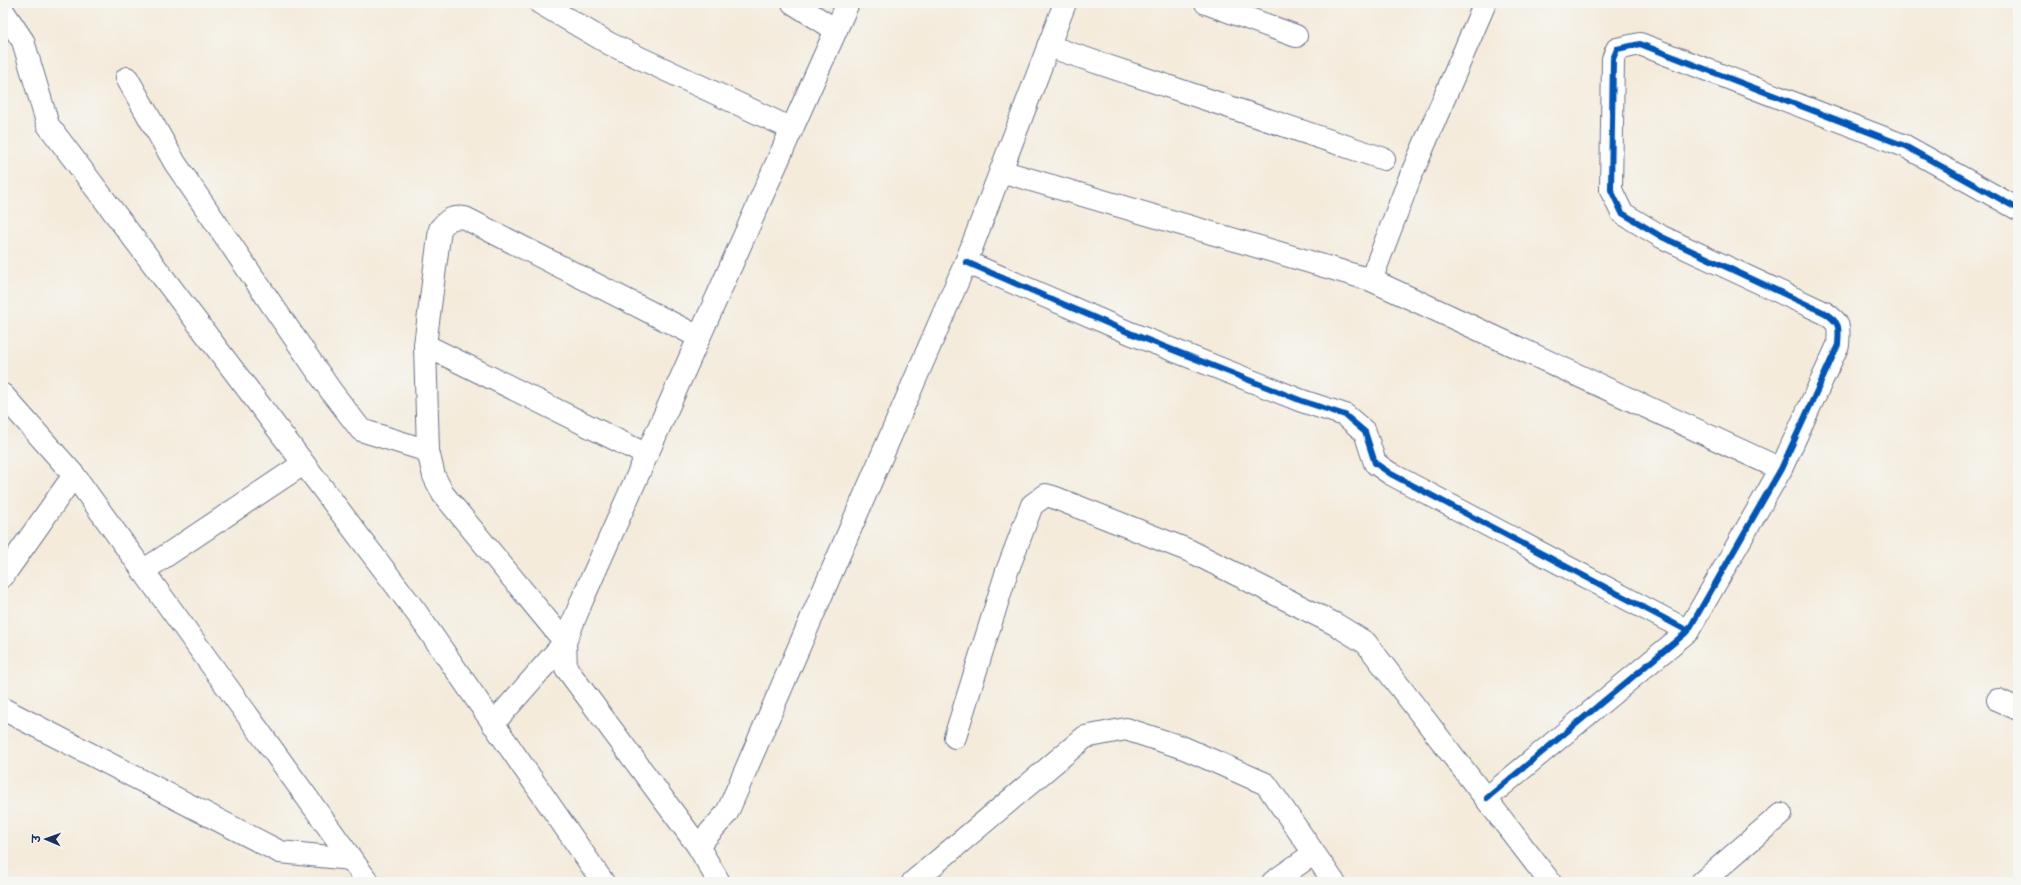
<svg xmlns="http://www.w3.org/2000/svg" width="2021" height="885" viewBox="0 0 2021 885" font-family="'Shantell Sans','Playpen Sans Deva',sans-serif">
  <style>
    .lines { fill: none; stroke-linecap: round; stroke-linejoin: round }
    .minor-casing { stroke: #67718a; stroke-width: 24 }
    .minor { stroke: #fff; stroke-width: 22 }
    .cycleway-casing { stroke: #f6f6f2; stroke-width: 8 }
    .cycleway { stroke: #0057b8; stroke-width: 6 }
  </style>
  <rect width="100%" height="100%" fill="#f6f6f2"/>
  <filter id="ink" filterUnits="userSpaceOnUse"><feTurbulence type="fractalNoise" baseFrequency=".025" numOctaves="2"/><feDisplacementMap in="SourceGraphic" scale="8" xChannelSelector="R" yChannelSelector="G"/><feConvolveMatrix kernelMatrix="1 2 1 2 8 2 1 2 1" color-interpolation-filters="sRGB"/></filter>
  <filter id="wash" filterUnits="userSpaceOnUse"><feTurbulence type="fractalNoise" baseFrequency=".012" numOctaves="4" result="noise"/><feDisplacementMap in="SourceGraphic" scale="16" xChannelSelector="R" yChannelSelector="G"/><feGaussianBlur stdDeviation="0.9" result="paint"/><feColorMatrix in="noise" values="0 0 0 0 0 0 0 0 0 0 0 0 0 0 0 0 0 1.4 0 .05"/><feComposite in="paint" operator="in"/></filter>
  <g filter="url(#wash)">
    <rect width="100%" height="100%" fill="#f4ebdb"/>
  </g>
  <g filter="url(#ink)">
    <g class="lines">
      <!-- minor casing -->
      <g class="minor-casing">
        <g id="minor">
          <polyline points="540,3 610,44 792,129"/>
          <polyline points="793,3 836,30"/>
          <polyline points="1206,3 1296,36"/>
          <polyline points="3,11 23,41 48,125 416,612 603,882"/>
          <polyline points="1048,46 1384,159"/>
          <polyline points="127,78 175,163 331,391 361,430 428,451"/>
          <polyline points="1001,171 1371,280 1781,469"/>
          <polyline points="966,262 1130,333 1302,401 1345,415 1365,432 1375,463 1391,474 1688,631 1487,798"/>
          <polyline points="1371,280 1409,180 1485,3"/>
          <polyline points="425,345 647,455"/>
          <polyline points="3,395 74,475 3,576"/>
          <polyline points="74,475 368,882"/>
          <polyline points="143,571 303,464"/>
          <path d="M 1688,631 L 1781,469 L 1838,345 C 1839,327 1841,324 1825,313 L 1662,237 L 1622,213 L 1611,190 L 1613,59 L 1617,49 L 1640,44 L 1905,146 L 2018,209"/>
          <polyline points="1998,700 2018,709"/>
          <polyline points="3,709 280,852 351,859"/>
          <path d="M 493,724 L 565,642 L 443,494 L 434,476 L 428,451 L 425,345 L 440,229 C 448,219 453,216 465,218 L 699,337"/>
          <polyline points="955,737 1006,574 1032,505 1046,495 1053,497 1190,551 1335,624 1366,643 1550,882"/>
          <polyline points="698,846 566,668 565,642 583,598 848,3"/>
          <polyline points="719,882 698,846 727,813 966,262 1065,3"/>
          <polyline points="913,882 1085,737 1126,729 1184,748 1266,784 1334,882"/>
          <polyline points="1273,882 1313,854"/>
          <polyline points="1702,882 1781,814"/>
        </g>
      </g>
      <!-- minor -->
      <use href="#minor" class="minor"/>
      <!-- cycleway casing -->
      <g class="cycleway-casing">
        <g id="cycleway">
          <polyline points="966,262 1130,333 1302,401 1345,415 1365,432 1375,463 1391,474 1688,631 1487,798"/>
          <path d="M 1688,631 L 1781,469 L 1838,345 C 1839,327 1841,324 1825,313 L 1662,237 L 1622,213 L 1611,190 L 1613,59 L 1617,49 L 1640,44 L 1905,146 L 2018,209"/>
        </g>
      </g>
      <!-- cycleway -->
      <use href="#cycleway" class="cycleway"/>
    </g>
  </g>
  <!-- margin -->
  <rect width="2021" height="885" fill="none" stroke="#f6f6f2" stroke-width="16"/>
  <!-- north arrow -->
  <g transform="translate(46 839) rotate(272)" stroke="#f6f6f2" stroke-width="3" paint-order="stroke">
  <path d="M0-3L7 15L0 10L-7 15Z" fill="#1b2f5e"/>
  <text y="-6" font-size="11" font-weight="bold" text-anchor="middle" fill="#1b2f5e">उ</text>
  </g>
</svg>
